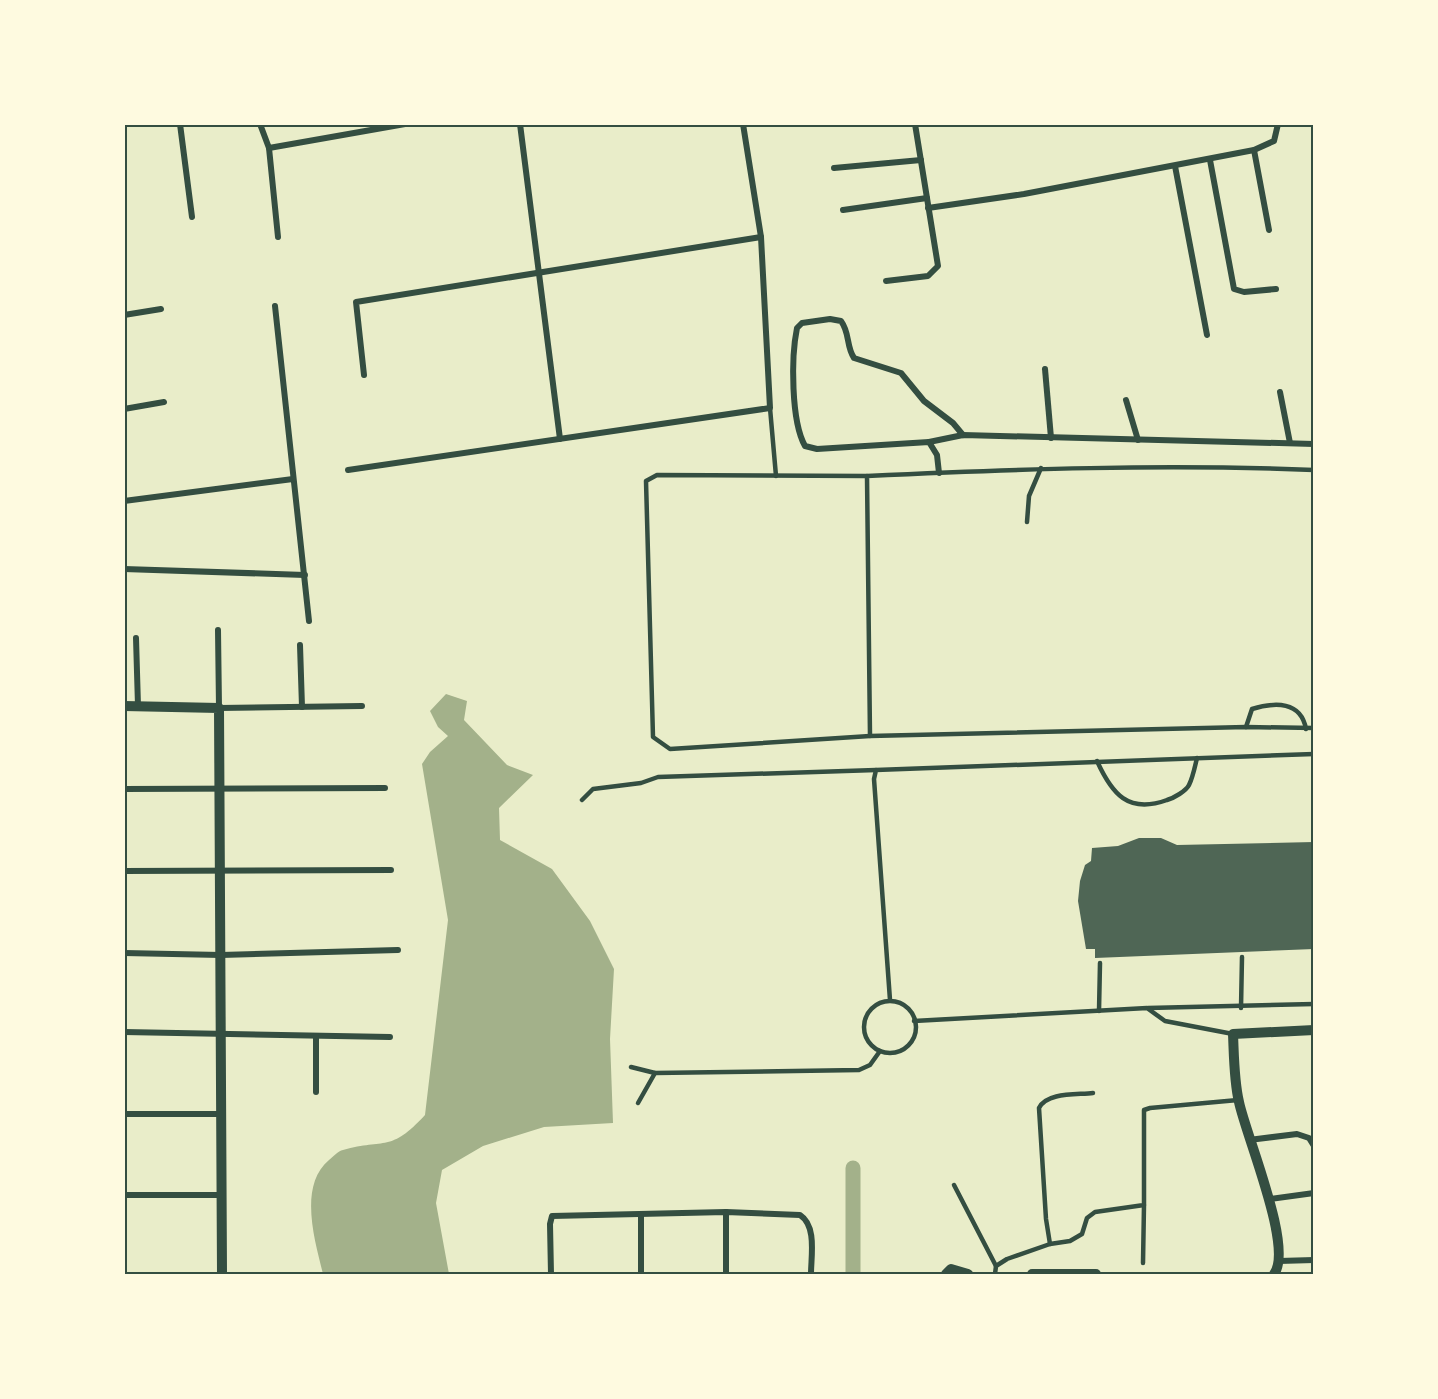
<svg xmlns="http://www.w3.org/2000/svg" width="1438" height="1399" viewBox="0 0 1438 1399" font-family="Roboto,sans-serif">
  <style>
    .water { fill: #a3b18a }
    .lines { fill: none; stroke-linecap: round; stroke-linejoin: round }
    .canal { stroke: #a3b18a; stroke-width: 15 }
    .building { fill: #4f6655 }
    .service { stroke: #344e41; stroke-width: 4.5 }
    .minor { stroke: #344e41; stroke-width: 6 }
    .tertiary { stroke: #344e41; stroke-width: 10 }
    .neatline { fill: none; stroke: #344e41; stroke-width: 2 }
  </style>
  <rect width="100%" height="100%" fill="#e9edc9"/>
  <!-- water -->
  <path class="water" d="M 446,694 L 467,701 L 464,720 L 507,765 L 533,775 L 499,808 L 500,840 L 552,869 L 590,921 L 614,969 L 610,1039 L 613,1123 L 544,1127 L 483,1146 L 442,1170 L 436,1203 L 449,1274 L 323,1274 C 315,1241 298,1186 329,1160 C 333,1157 338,1151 343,1150 C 386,1138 390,1153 425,1115 L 448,920 L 422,764 L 430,752 L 448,736 L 438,727 L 430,711 Z"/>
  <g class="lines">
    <!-- canal -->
    <polyline class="canal" points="853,1168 853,1274"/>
  </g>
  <!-- building -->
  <polygon class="building" points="1139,838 1161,838 1177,845 1314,842 1314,949 1095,958 1095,949 1086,949 1078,901 1080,881 1085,865 1091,861 1092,848 1118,846"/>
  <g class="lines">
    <!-- service -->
    <g class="service">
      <polyline points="770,408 776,476"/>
      <path d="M 1314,470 C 1164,464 1016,469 867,476 L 870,736 L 1246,727 L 1314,728"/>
      <polyline points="867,476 657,475 646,481 653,737 670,749 870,736"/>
      <polyline points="1027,522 1029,496 1041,468"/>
      <path d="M 1246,727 L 1252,709 C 1275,702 1301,701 1306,729"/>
      <path d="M 1097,761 C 1112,794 1128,814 1167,800 C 1174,798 1186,791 1189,785 C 1193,777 1195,766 1197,758"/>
      <polyline points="582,800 593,789 641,783 658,777 876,770"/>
      <polyline points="890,1000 874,779 876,770 1314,754"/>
      <circle cx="890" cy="1027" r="26"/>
      <polyline points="1148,1008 1314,1004"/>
      <polyline points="1241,1008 1242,957"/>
      <polyline points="1099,1011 1100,963"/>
      <polyline points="914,1021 1147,1008 1165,1021 1233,1034"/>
      <polyline points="631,1067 655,1073 859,1070 870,1065 880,1051"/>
      <polyline points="638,1103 655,1073"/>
      <polyline points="954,1185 996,1266"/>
      <path d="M 1050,1244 L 1046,1219 L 1039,1108 C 1047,1092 1077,1095 1093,1093"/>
      <polyline points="1143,1263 1144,1205"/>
      <polyline points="995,1274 996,1266 1007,1259 1050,1244 1070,1241 1082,1234 1087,1218 1095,1212 1144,1205 1144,1110 1150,1108 1238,1100"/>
    </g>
    <!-- minor -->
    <g class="minor">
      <polyline points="180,124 192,217"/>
      <polyline points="260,124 269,148 278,237"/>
      <polyline points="520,124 560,439"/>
      <polyline points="269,148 405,124"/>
      <polyline points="1254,150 1269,230"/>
      <polyline points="1210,160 1234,289 1244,292 1276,289"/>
      <polyline points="1175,166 1207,335"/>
      <polyline points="834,168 921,160"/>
      <polyline points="124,198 124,215"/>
      <polyline points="928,208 1024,194 1254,150 1274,141 1278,124"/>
      <polyline points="843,210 927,198"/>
      <polyline points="886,281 928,276 938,266 915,124"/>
      <polyline points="275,306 309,621"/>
      <polyline points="124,315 161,309"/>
      <polyline points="1045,369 1051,438"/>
      <polyline points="364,375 356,302 761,237"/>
      <polyline points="1280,392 1290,443"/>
      <polyline points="1126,400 1138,440"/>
      <polyline points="124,409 164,402"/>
      <polyline points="929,442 963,435 1314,444"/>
      <polyline points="348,470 770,408 761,237 743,124"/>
      <path d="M 939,473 L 937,455 L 929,442 L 817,449 L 805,446 C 791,421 791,357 797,328 L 802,323 L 830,319 L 841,321 C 850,333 846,346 854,358 L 901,373 L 924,401 L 953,423 L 963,435"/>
      <polyline points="124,501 293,479"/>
      <polyline points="124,569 305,575"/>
      <polyline points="218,630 219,708 362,706"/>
      <polyline points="136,638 138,706"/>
      <polyline points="300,645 302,707"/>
      <polyline points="124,789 385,788"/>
      <polyline points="124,871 391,870"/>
      <polyline points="124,953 221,955 398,950"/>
      <polyline points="124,1032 390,1037"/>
      <polyline points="316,1092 316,1036"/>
      <polyline points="124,1114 222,1114"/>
      <polyline points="1249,1140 1297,1134 1309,1138 1314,1146"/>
      <polyline points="124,1195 222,1195"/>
      <polyline points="1270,1199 1314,1193"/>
      <polyline points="726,1212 726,1274"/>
      <polyline points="641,1214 641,1274"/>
      <polyline points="1279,1261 1314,1260"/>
      <path d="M 551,1274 L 550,1224 L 552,1216 L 726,1212 L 800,1215 C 817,1226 811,1256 811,1274"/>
    </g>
    <!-- tertiary -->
    <g class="tertiary">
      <polyline points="124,706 219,708 222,1274"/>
      <polyline points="946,1274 951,1269 968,1274"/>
      <polyline points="1032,1274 1096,1274"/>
      <path d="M 1274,1274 C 1294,1248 1246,1136 1239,1102 C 1234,1081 1234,1056 1233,1034 L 1314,1030"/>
    </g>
  </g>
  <!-- border -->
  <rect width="1438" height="1399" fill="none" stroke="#fefae0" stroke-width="252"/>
  <rect x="126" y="126" width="1186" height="1147" class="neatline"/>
</svg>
